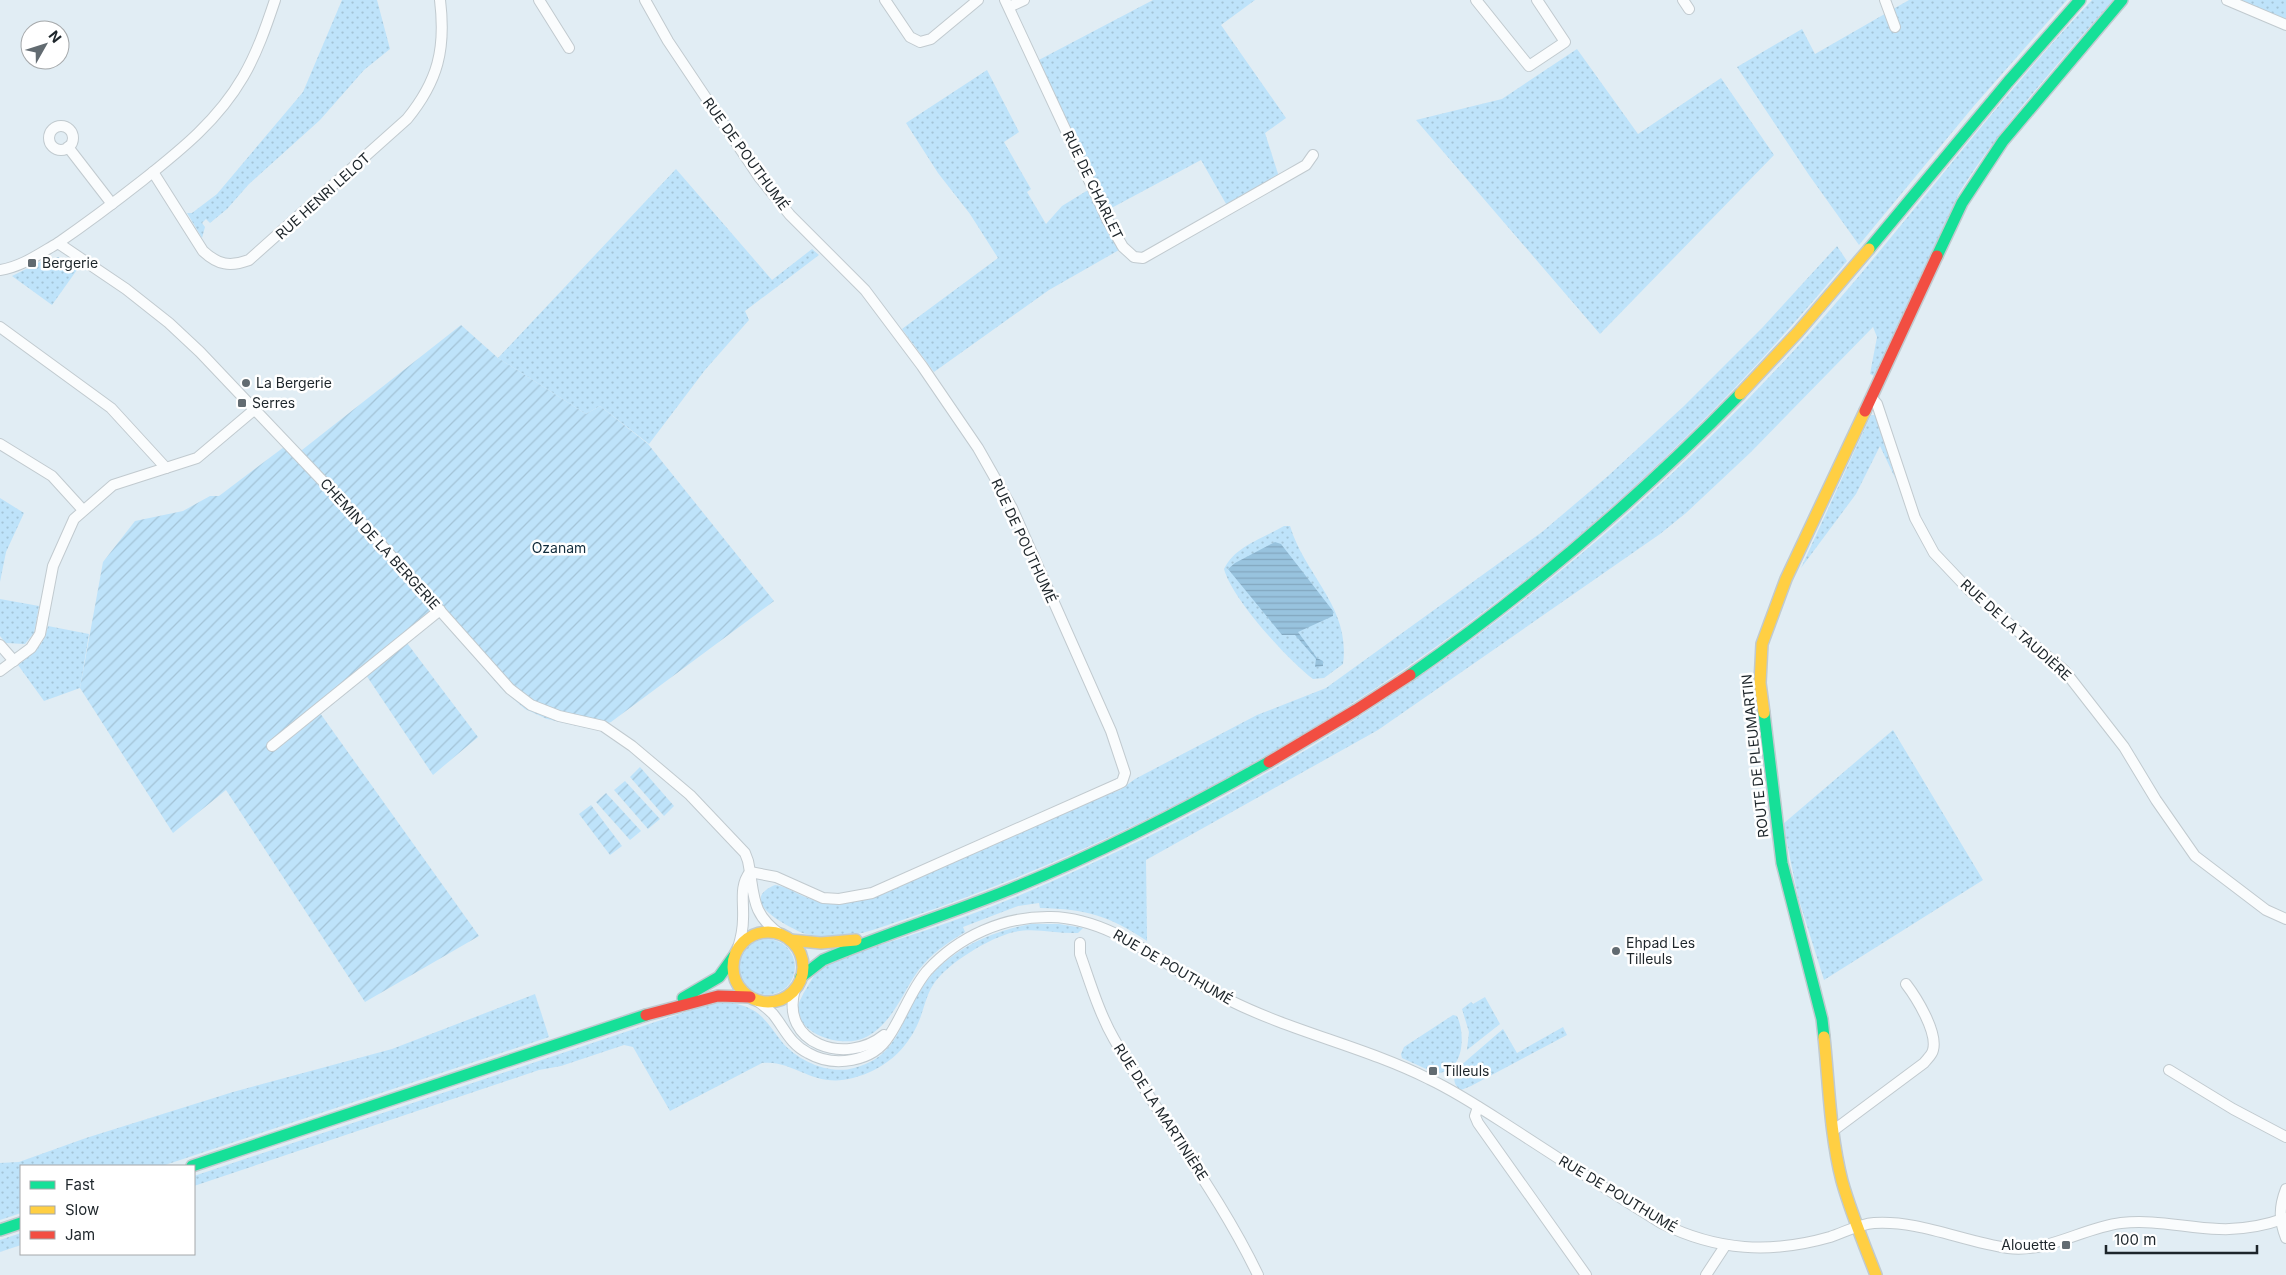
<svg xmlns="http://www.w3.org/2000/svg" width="2286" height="1275" viewBox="0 0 2286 1275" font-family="Inter,sans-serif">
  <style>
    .grass { fill: url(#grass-dots) }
    .garden { fill: url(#garden-furrows) }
    .water { fill: url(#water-rules) }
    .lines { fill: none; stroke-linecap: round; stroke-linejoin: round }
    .street-casing { stroke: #c1cacf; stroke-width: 12 }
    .fast-casing { stroke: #c1cacf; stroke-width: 14 }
    .slow-casing { stroke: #c1cacf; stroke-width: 14 }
    .jam-casing { stroke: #c1cacf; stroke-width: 14 }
    .street { stroke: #fafcfd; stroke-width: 10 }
    .fast { stroke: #16e098; stroke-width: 11 }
    .slow { stroke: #ffcf43; stroke-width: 11 }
    .jam { stroke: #f24e42; stroke-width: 11 }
    .poi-dot { fill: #626b71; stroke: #fff; stroke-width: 2 }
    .labels { text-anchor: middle; stroke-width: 5; stroke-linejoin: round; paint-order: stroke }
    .street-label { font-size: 14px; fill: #1d252a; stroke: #fff }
    .poi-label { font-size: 14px; fill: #1d252a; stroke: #fff; text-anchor: start }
    .park-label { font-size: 14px; fill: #122d3d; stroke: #fff }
  </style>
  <defs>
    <pattern id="grass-dots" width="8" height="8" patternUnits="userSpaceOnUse" patternTransform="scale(1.25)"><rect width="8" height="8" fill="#bee3fa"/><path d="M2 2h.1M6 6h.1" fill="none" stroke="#a3c3d6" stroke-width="1.8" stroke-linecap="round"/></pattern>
    <pattern id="garden-furrows" width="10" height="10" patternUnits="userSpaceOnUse" patternTransform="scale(1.25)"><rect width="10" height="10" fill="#bee3fa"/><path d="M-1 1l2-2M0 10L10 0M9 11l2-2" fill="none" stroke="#a3c3d6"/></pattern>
    <pattern id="water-rules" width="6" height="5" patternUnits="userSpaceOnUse" patternTransform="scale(1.25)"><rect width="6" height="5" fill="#98c3de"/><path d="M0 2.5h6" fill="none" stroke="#83a7bf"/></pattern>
  </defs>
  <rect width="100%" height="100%" fill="#e1edf4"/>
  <!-- grass -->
  <g class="grass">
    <polygon points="342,0 377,0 390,49 364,70 320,120 249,184 227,209 210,223 206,219 202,223 205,227 202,238 187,213 192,213 217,194 303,92"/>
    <polygon points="1153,0 1255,0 1221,25 1286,118 1265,133 1280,180 1229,209 1201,160 1104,212 1035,62"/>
    <polygon points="1909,0 2067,0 1973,107 1859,245 1809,175 1737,67 1802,29 1815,54"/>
    <path d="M 2092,0 L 2113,0 C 2059,63 2003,123 1959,193 L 1874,376 L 1870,374 L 1877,337 L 1873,327 L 1751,452 L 1686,513 L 1660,534 L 1378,730 L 1146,860 L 1147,941 C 1110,916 1086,909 1040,908 L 1039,903 L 1018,906 L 963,927 L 965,932 C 947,943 931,954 918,971 C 901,995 892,1025 864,1038 C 843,1048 796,1035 798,1007 C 798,1001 812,979 816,973 C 820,968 829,964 834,960 C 896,940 958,921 1018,896 C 1310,774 1573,590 1788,357 C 1894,242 1984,114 2092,0 Z"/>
    <polygon points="2238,0 2286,0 2286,20"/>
    <polygon points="1577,49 1638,134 1721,78 1774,155 1600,334 1416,120 1502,99"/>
    <polygon points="987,70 1019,132 1004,142 1031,189 1027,192 1046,224 1062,206 1088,190 1107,231 1119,250 1049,290 934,372 902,329 998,258 970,214 938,173 906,123"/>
    <polygon points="676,169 772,280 812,249 819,255 745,311 749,320 705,370 649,444 600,406 586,414 498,358"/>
    <path d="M 1837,246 L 1847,261 C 1796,322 1744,381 1687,436 C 1470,651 1200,818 911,917 C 886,925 860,937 833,937 C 823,936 808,936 800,932 C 784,924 737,901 775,885 C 787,886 796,894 808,898 C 831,907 858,902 881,895 L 1089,801 L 1120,790 L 1135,779 L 1257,715 L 1326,688 L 1542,532 L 1608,476 L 1684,406 L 1762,328 Z"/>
    <polygon points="58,257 79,267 52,305 12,276 42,261"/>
    <polygon points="1871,415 1875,415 1896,480 1880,446 1856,494 1801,568"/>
    <polygon points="0,498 24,513 6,552 0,582"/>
    <path d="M 1284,526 L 1290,526 C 1305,576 1351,607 1343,664 L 1324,678 L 1313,679 C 1288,660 1232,599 1224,569 C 1235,546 1262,539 1284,526 Z"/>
    <polygon points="0,599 39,606 34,633 25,644 6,643 0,636"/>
    <path d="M 48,626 L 89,634 L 80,688 L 44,701 L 18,665 C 33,654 44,646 48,626 Z"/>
    <polygon points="1893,730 1983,880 1824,980 1798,897 1783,824"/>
    <path d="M 1031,924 L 1059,924 L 1083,928 L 1078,933 C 1057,934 1034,927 1014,932 C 989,938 946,964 933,985 C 926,996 924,1009 919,1021 C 907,1050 884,1070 853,1078 C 813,1089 794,1059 762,1063 L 670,1111 L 633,1047 L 624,1045 L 561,1066 L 539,1070 L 194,1186 L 194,1176 L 700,1007 C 712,1004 725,1000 737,1004 C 762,1010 768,1024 782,1042 C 798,1061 829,1075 854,1068 C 901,1056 900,1017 924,984 C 951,949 989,932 1031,924 Z"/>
    <circle cx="767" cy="967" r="28"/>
    <polygon points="535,994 549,1037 162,1166 21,1166 21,1213 0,1220 0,1163 19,1162 86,1138 233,1092 392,1049"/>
    <polygon points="1485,997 1500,1024 1467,1050 1469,1032 1462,1009 1471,1002 1473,1004"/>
    <path d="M 1453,1015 L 1457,1016 C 1466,1035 1464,1074 1435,1073 L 1402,1058 L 1401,1054 L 1404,1047 Z"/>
    <path d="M 1563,1027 L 1567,1035 L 1471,1086 L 1461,1090 C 1451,1084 1454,1074 1459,1067 L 1503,1029 L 1517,1053 Z"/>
    <polygon points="21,1233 21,1245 0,1252 0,1240"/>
  </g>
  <!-- garden -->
  <g class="garden">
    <polygon points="461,325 498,358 586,414 600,406 648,444 774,601 611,722 591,729 547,719 525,709 502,689 439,617 407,643 478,737 433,775 366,675 320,713 479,936 365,1002 226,790 173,833 80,688 103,562 135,521 183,511 210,496 219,496 284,447 302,450"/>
    <polygon points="640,767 674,806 664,816 630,777"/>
    <polygon points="625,781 660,819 648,829 614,790"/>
    <polygon points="606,793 641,831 630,840 596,802"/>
    <polygon points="591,805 622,846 610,855 579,814"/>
  </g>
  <!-- water -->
  <polygon class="water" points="1275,542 1281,544 1333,611 1333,616 1298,632 1317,658 1323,661 1323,666 1315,667 1316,659 1295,635 1282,635 1228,569 1235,563"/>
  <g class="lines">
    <!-- street casing -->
    <g class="street-casing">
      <g id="street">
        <polyline points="539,0 569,48"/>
        <polyline points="645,0 668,41 759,177 790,215 865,290 922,366 978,448 1012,508 1111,731 1125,773 1122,782 1118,784 872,893 839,899 823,898 776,877 750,872"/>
        <polyline points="885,0 910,37 920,42 931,39 978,0"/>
        <polyline points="1005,0 1108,221 1123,247 1134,257 1143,258 1150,254 1306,165 1313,155"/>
        <polyline points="1476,0 1529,66 1565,42 1537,0"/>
        <polyline points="1683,0 1689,9"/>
        <polyline points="1885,0 1895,27"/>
        <polyline points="2227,0 2286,25"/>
        <polyline points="1009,7 1024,0"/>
        <circle cx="61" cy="138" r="12"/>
        <polyline points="68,147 112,204"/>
        <path d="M 153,172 L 203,251 C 218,265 230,267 249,260 L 407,119 C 438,81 446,49 440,0"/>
        <path d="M 58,243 C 87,223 115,202 143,180 C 182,149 218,120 243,77 C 257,53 266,27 275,0"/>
        <path d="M 0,270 C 21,267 39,254 58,243 L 126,289 L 169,323 L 200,352 L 353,513 L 510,689 L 531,705 L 559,716 L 603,726 L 632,746 L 690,795 L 745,853 L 748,861 C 755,896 750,913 781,935"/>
        <polyline points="0,327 111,408 166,468"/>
        <polyline points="1871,397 1877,404 1915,518 1934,553 1969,590 2064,670 2124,747 2156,800 2195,856 2266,910 2286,919"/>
        <polyline points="0,444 52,476 83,510"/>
        <polyline points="0,645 14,661"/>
        <polyline points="0,671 31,648 40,634 53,566 74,519 113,485 197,458 255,409"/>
        <polyline points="272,746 440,610"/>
        <path d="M 1080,943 L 1080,954 C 1090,982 1099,1013 1114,1039 C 1160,1119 1218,1192 1258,1275"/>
        <path d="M 738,948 C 741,938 743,929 743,919 C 744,903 739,886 750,872"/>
        <path d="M 795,989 C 779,1044 846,1066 884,1035"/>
        <path d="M 756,1000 C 762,1004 768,1009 773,1014 C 785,1029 790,1044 808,1053 C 834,1068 873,1062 889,1036 C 903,1015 911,990 927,971 C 959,936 1004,916 1051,917 C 1117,918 1172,973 1229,1000 C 1293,1032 1365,1047 1429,1079 C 1461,1094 1491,1115 1521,1134 C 1567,1164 1614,1194 1661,1223 C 1717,1251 1771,1254 1830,1237 C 1845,1232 1859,1224 1874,1223 C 1919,1220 1964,1242 2008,1248 C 2048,1253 2082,1228 2121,1223 C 2155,1219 2186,1228 2219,1229 C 2242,1230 2264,1226 2286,1218"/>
        <polyline points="2169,1070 2233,1109 2286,1137"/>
        <polyline points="1478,1107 1475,1116 1478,1123 1586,1275"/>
        <path d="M 1834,1130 L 1924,1063 C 1927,1059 1932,1055 1933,1050 C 1938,1032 1916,997 1906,984"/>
        <path d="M 2286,1189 C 2279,1207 2279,1220 2286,1238"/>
        <polyline points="1706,1275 1725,1246"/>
      </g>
    </g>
    <!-- fast casing -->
    <g class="fast-casing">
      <g id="fast">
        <polyline points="1869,249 2008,82 2080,0"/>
        <polyline points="1937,256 1962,203 2003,141 2122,0"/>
        <path d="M 1410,675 C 1529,592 1639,498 1740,394"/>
        <polyline points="1764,713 1782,863 1822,1019 1824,1037"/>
        <path d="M 801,977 L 823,960 C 885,934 949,914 1011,889 C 1100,853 1186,809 1269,762"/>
        <polyline points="683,998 719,977 734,956"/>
        <polyline points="192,1166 646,1015"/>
        <polyline points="0,1230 21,1223"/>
      </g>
    </g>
    <!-- slow casing -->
    <g class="slow-casing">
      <g id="slow">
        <polyline points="1740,394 1798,332 1869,249"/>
        <polyline points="1764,713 1760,683 1762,644 1786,579 1865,411"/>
        <circle cx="768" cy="967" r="35"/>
        <polyline points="790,940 821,943 856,940"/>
        <path d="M 1824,1037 C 1829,1085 1830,1135 1842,1181 C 1851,1213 1864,1244 1876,1275"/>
      </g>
    </g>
    <!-- jam casing -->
    <g class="jam-casing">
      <g id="jam">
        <polyline points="1865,411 1937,256"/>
        <polyline points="1269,762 1356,710 1410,675"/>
        <polyline points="646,1015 718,996 750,997"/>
      </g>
    </g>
    <!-- street -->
    <use href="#street" class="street"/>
    <!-- fast -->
    <use href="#fast" class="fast"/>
    <!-- slow -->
    <use href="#slow" class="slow"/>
    <!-- jam -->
    <use href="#jam" class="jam"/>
  </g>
  <!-- markers -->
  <g class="poi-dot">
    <rect x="27" y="258" width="10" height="10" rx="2.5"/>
    <circle cx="246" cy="383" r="5"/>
    <rect x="237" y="398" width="10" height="10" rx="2.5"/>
    <circle cx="1616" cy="951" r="5"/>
    <rect x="1428" y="1066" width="10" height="10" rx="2.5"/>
    <rect x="2061" y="1240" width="10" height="10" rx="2.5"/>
  </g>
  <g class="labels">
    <!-- street labels -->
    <g class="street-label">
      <text transform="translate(746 154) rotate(54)" y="5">RUE DE POUTHUMÉ</text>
      <text transform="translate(1093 185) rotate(64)" y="5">RUE DE CHARLET</text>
      <text transform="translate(323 196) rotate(-42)" y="5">RUE HENRI LELOT</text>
      <text transform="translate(1024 541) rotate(65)" y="5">RUE DE POUTHUMÉ</text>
      <text transform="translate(380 544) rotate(48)" y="5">CHEMIN DE LA BERGERIE</text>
      <text transform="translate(2016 630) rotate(42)" y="5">RUE DE LA TAUDIÈRE</text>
      <text transform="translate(1755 756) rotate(-96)" y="5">ROUTE DE PLEUMARTIN</text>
      <text transform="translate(1173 967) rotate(30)" y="5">RUE DE POUTHUMÉ</text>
      <text transform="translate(1161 1112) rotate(57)" y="5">RUE DE LA MARTINIÈRE</text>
      <text transform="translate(1618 1194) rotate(31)" y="5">RUE DE POUTHUMÉ</text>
    </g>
    <!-- poi labels -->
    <g class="poi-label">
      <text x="42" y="268">Bergerie</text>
      <text x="256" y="388">La Bergerie</text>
      <text x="252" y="408">Serres</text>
      <text x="1626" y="948">Ehpad Les<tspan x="1626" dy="16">Tilleuls</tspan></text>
      <text x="1443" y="1076">Tilleuls</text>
      <text x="2056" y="1250" text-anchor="end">Alouette</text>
    </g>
    <!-- park labels -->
    <g class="park-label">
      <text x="559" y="553">Ozanam</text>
    </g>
  </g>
  <!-- legend -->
  <rect x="20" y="1165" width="175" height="90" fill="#ffffff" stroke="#a5a8aa"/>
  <rect x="30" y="1181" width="25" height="8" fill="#16e098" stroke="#a5a8aa"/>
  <text x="65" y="1190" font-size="15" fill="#1d252a">Fast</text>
  <rect x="30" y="1206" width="25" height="8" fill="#ffcf43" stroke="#a5a8aa"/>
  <text x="65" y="1215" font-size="15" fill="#1d252a">Slow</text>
  <rect x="30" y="1231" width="25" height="8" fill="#f24e42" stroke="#a5a8aa"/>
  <text x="65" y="1240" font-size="15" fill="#1d252a">Jam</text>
  <!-- north arrow -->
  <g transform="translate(45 45) rotate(51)"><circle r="24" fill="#ffffff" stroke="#a5a8aa"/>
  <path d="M0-4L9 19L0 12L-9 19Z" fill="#626b71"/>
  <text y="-8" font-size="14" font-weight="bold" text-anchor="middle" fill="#1d252a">N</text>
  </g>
  <!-- scale -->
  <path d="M2106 1245v8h151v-8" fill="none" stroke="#1d252a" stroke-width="2.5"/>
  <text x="2114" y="1245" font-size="15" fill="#1d252a" stroke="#ffffff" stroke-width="4" paint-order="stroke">100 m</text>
</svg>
